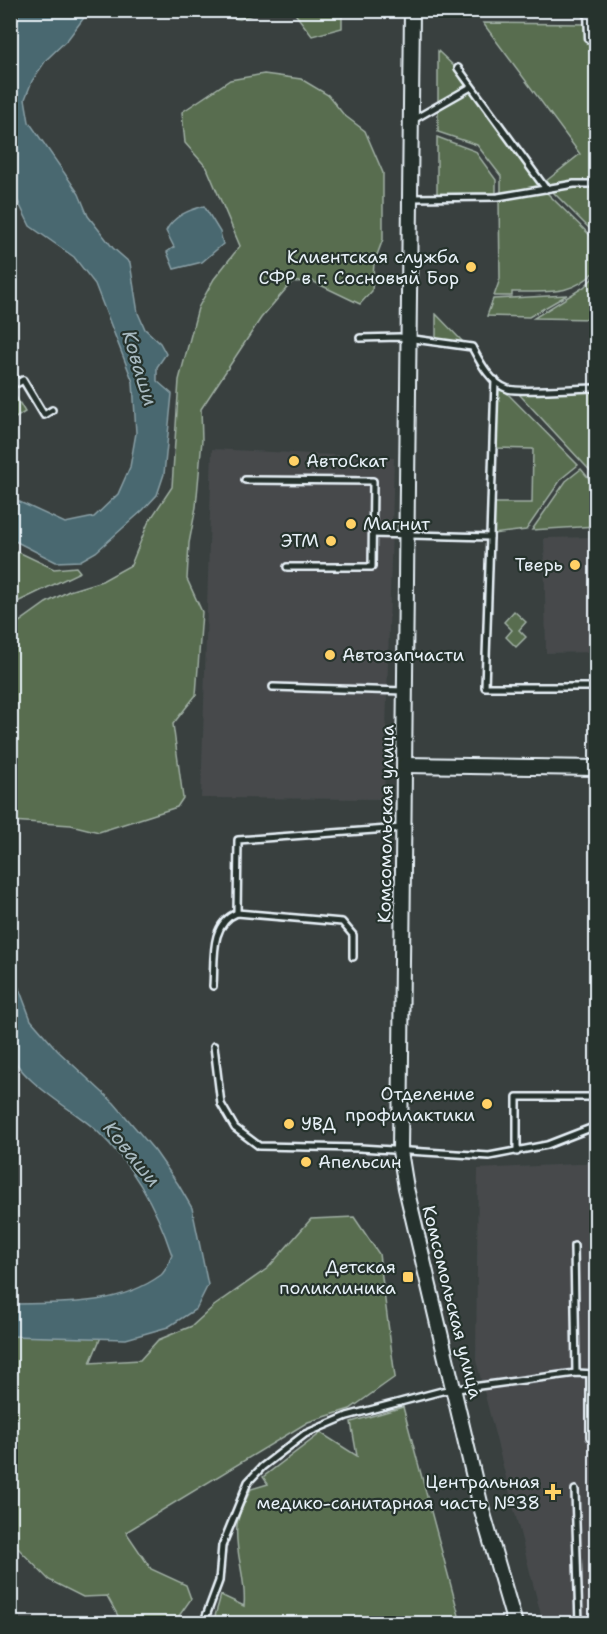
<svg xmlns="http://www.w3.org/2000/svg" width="607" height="1634" viewBox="0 0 607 1634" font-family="'Shantell Sans',sans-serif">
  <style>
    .built { fill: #464a4c }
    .green { fill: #586d50; stroke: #a0afa4; stroke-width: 1.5 }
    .water { fill: #49686f; stroke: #899fa6; stroke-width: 1.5 }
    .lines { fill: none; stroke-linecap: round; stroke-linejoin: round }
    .service-casing { stroke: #e8f1f8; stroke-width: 10 }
    .minor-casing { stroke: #e8f1f8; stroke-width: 15 }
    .tertiary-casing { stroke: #e8f1f8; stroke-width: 18 }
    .service { stroke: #26332d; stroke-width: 5 }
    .minor { stroke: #26332d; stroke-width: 10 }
    .tertiary { stroke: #26332d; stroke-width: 14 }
    .poi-dot { fill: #ffd166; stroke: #26332d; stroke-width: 2 }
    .labels { text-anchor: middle; stroke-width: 4.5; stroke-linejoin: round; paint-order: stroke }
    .poi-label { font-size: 18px; fill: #e8f1f8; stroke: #26332d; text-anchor: end }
    .street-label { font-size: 18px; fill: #e8f1f8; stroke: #26332d }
    .water-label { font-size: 20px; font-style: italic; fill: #a8bac1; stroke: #26332d }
  </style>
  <rect width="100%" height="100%" fill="#39403f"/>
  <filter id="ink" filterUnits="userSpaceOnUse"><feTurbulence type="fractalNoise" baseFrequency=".0167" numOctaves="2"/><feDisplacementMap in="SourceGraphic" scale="12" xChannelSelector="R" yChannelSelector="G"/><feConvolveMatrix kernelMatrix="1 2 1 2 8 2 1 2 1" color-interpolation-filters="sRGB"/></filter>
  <g filter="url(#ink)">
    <!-- built -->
    <g class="built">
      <polygon points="212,449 394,458 384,799 201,798"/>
      <polygon points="596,537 596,652 546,653 544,538"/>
      <polygon points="596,1163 596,1623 543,1623 476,1360 478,1169"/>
    </g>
    <!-- green -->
    <g class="green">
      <polygon points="184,11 264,11 240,19"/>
      <polygon points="293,11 342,11 342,28 312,36"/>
      <polygon points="483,23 587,24 586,40 596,54 596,179 550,186 546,181 580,154"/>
      <polygon points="438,51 457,69 541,187 501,193 501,176 477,145 438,132"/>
      <polygon points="264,74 301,79 328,95 344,115 365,131 383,173 383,239 374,263 372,291 360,304 312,281 292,282 261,318 201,409 202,440 196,507 189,543 187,579 202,612 196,695 173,724 183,798 177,807 99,832 71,825 11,821 11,628 46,603 69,591 102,581 131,565 148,523 172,487 179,380 198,308 214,279 240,246 207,168 185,143 182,112 230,80"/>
      <polygon points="437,137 475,151 496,180 496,194 437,197"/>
      <polygon points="596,186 596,235 552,191 573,187"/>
      <path d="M 546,192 L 596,241 L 596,271 C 569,297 548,291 512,292 L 512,296 L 494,296 L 500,279 L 499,198 Z"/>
      <polygon points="596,275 596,319 534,318 584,287"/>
      <polygon points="567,295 529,317 487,316 493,299"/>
      <polygon points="436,314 463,342 436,339"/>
      <polygon points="498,384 578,465 562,478 526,530 493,534 495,503 532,503 533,449 496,448"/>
      <polygon points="11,388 25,412 11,421 10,421"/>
      <polygon points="596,392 596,477 518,393"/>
      <polygon points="581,469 596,487 596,526 532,530 566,481"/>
      <polygon points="10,548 54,569 76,567 80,572 11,605"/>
      <polygon points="514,611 526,622 519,630 526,637 516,647 506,637 512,630 504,622"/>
      <polygon points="354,1217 379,1254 395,1377 350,1409 308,1422 126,1532 151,1569 186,1585 191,1599 174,1623 122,1623 107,1596 83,1597 49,1580 11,1541 11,1336 101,1337 90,1363 140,1360 158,1340 192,1326 214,1306 268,1268 311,1219"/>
      <path d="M 403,1407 L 461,1623 L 213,1623 L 221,1595 L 244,1606 C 247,1578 234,1553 237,1525 C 238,1513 246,1500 251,1489 L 268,1484 L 263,1477 L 321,1433 L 357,1456 L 351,1422 Z"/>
    </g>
    <!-- water -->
    <g class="water">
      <polygon points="20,11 89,11 68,39 46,60 32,81 25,99 29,122 79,194 88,216 113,248 130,263 138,313 145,329 160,343 166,354 157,367 157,381 172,394 164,474 157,495 143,510 96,552 80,561 56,562 11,539 11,498 65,523 94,517 118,494 130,467 136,433 133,382 95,284 74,257 30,226 11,187 11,35"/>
      <path d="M 204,206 L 220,232 L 223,244 L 202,262 L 174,269 L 167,252 L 174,247 L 166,231 C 173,216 189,210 204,206 Z"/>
      <path d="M 11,967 L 31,1020 L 58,1051 L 114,1103 L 155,1151 L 178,1184 L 192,1208 L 208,1285 L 196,1309 L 168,1327 L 126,1339 L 11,1336 L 11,1304 C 61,1303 117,1307 161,1275 C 166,1271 169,1262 172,1255 C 157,1209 133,1165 97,1131 C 76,1111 17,1080 10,1050 C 6,1029 10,990 11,967 Z"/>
    </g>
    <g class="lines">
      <!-- service casing -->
      <g class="service-casing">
        <g id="service">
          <polyline points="458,68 546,189"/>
          <polyline points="413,120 471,87"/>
          <polyline points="411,198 498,197 574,184 596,184"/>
          <path d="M 360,338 L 399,337 L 472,347 C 480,362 491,384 508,389 C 522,393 579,388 596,388"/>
          <polyline points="10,372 18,383 23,380 44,415 52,410"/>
          <polyline points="245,480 373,481 372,567 287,567"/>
          <polyline points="373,534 490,537 495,380"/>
          <polyline points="490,537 485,687 596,687"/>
          <polyline points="273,687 404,691"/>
          <polyline points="237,913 238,840 402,828"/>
          <path d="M 213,986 C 215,960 209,924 237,913 L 342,922 L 353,935 L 353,957"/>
          <polyline points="214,1046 221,1104 235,1128 259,1146 360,1148 489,1156 547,1145 596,1126"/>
          <polyline points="517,1152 517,1097 596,1097"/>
          <polyline points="574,1246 576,1373"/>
          <polyline points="590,1374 590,1437 596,1437"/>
          <polyline points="575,1490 579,1624"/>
          <polyline points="203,1624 219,1581 222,1546 248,1482 262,1467 305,1434 347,1416 442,1391 576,1373 596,1374"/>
        </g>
      </g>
      <!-- minor casing -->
      <g class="minor-casing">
        <polyline id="minor" points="590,10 591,38"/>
      </g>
      <!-- tertiary casing -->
      <g class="tertiary-casing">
        <g id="tertiary">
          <polyline points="412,10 400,1151 406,1188 481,1507 515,1624"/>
          <polyline points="405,765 596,768"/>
        </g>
      </g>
      <!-- service -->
      <use href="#service" class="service"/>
      <!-- minor -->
      <use href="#minor" class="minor"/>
      <!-- tertiary -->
      <use href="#tertiary" class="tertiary"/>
    </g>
  </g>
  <!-- markers -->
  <g class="poi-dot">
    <circle cx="471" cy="267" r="6"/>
    <circle cx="294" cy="461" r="6"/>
    <circle cx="351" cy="524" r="6"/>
    <circle cx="331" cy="541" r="6"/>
    <circle cx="575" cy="565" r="6"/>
    <circle cx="330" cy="655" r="6"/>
    <circle cx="487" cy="1104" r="6"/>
    <circle cx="289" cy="1124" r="6"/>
    <circle cx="306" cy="1162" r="6"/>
    <rect x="402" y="1271" width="12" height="12" rx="3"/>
    <path d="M550 1483h6v6h6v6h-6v6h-6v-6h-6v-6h6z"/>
  </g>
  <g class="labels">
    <!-- poi labels -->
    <g class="poi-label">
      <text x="459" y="263">Клиентская служба<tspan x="459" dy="21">СФР в г. Сосновый Бор</tspan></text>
      <text x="306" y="467" text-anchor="start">АвтоСкат</text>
      <text x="363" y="530" text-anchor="start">Магнит</text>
      <text x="319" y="547">ЭТМ</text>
      <text x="563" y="571">Тверь</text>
      <text x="342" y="661" text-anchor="start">Автозапчасти</text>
      <text x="475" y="1100">Отделение<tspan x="475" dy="21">профилактики</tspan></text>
      <text x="301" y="1130" text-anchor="start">УВД</text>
      <text x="318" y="1168" text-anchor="start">Апельсин</text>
      <text x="396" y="1273">Детская<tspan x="396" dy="21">поликлиника</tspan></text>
      <text x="540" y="1488">Центральная<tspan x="540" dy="21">медико-санитарная часть №38</tspan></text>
    </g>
    <!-- street labels -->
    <g class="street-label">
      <text transform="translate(386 824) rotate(-89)" y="6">Комсомольская улица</text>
      <text transform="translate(452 1302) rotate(76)" y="6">Комсомольская улица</text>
    </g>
    <!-- water labels -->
    <g class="water-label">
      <text transform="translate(140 368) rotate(73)" y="7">Коваши</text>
      <text transform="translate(132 1154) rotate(51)" y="7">Коваши</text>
    </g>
  </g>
  <!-- margin -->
  <rect width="607" height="1634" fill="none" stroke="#26332d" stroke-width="36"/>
  <rect x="18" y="18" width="571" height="1598" fill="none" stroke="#e8f1f8" stroke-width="2" filter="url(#ink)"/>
</svg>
